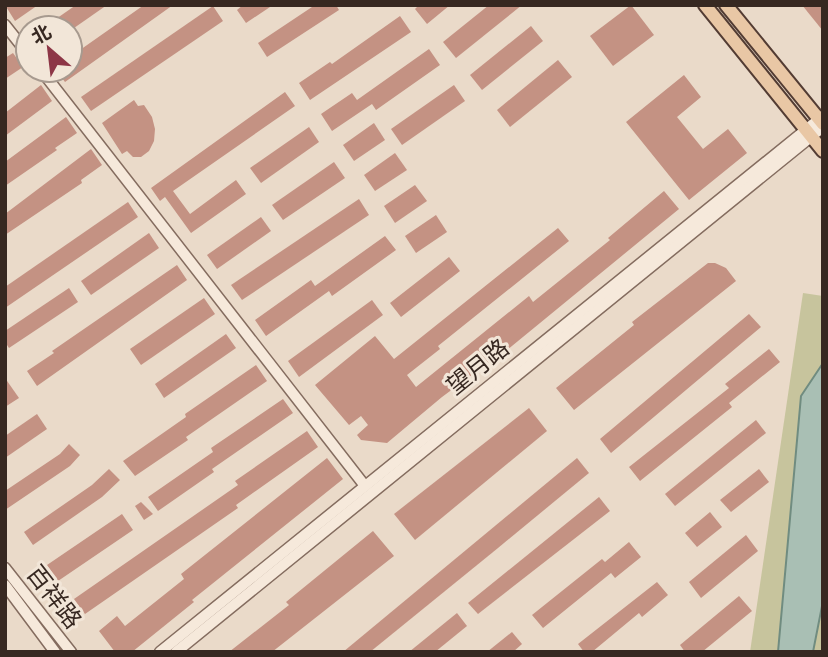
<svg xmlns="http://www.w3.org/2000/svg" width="828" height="657" viewBox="0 0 828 657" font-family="'Crimson Pro','Noto Sans SC',serif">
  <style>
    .green { fill: #c7c49d }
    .water { fill: #a9bfb4; stroke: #708c80; stroke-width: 2 }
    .building { fill: #c49283 }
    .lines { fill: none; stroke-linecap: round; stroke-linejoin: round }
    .minor-casing { stroke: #846c5f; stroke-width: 13 }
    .major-casing { stroke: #533c33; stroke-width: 16 }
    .minor { stroke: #f6e9db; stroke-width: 10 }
    .major { stroke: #e9c7a5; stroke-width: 12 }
    .labels { text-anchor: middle; stroke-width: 6; stroke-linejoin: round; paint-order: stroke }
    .street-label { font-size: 24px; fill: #372821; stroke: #f2e6d8 }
  </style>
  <rect width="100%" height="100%" fill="#eadac9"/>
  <!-- green -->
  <polygon class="green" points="803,293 823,296 823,652 750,652"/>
  <!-- water -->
  <polygon class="water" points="823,363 823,601 813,652 778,652 801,396"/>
  <!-- building -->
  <g class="building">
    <polygon points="5,5 38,5 15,21"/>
    <polygon points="76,5 107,5 74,28 43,28"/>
    <polygon points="144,5 173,5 65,82 56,70 70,70 70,57"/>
    <polygon points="243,5 273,5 246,23 237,10"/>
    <polygon points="315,5 336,5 339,10 267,57 258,43"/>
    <polygon points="419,5 450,5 427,24 415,9"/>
    <polygon points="489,5 522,5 456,58 443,42"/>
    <polygon points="631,5 654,35 613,66 590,36"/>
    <polygon points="802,5 823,5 823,31"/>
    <polygon points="213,6 223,21 91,111 81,97"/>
    <polygon points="400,16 411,32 310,100 299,83 330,62 332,64"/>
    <polygon points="531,26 543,41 482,90 470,75"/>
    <polygon points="429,49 440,65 376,110 372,104 332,131 321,114 352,93 357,100"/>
    <polygon points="13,53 23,67 5,79 5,58"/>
    <polygon points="558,60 572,77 510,127 497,110"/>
    <polygon points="684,75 701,97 677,117 703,149 728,129 747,153 689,200 626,122"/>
    <polygon points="41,85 52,101 5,136 5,113"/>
    <polygon points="454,85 465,101 402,145 391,129"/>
    <polygon points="285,92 295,106 173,191 190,214 236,180 246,194 191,233 165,197 160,201 151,188"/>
    <polygon points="134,100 138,106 144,105 152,117 155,129 154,141 149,151 141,157 133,157 127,151 122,154 102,123"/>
    <polygon points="66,117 77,133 55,148 57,150 5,186 5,162"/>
    <polygon points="374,123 385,140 354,161 343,145"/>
    <polygon points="309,127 319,142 261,183 250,168"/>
    <polygon points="91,149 102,165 81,180 82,183 5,235 5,214"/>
    <polygon points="395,153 407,170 375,191 364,175"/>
    <polygon points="334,162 345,178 283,220 272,205"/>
    <polygon points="415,185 427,201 395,223 384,206"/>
    <polygon points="664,191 679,209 501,355 500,354 442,397 387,443 361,440 357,435 368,425 361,416 349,425 315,385 375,336 394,359 558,228 569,241 438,346 440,349 407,375 416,387 529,296 533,302 610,240 608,238"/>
    <polygon points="359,199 369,215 242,300 231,285"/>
    <polygon points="128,202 138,217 5,308 5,287"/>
    <polygon points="436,215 447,232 416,253 405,236"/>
    <polygon points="261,217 271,231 217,269 207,255"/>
    <polygon points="149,233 159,248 91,295 81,281"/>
    <polygon points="385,236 396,250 332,296 329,291 266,336 255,320 311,280 315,286"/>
    <polygon points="449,257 460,271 401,317 390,303"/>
    <polygon points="708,263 715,263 726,268 736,281 574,410 556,388 634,325 632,322"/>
    <polygon points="177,265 187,280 37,386 27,371 54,353 52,351"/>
    <polygon points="69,288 78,302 9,348 5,342 5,331"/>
    <polygon points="204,298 215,314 141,365 130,349"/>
    <polygon points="372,300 383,315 299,377 288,361"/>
    <polygon points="749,314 761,327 611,453 600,439"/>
    <polygon points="226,334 236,348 164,398 155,384"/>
    <polygon points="769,349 780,362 729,403 732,407 640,481 629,467 729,388 725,384"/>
    <polygon points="256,365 267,381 186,437 188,440 135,476 123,461 186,417 185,414"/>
    <polygon points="5,378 19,398 5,407"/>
    <polygon points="283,399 293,413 212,469 214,472 158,511 148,497 213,452 211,448"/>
    <polygon points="529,408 547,431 415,540 394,514"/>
    <polygon points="37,414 47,429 5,458 5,436"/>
    <polygon points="756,420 766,433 675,506 665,494"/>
    <polygon points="307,431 318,447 236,505 238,508 85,614 74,599 238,485 235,481"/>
    <polygon points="69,444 80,455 70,466 5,510 5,491 60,454"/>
    <polygon points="327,458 343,479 192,600 194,602 132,652 115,652 99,631 117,616 125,626 184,579 181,574"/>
    <polygon points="577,458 589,473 498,548 370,652 343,652"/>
    <polygon points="109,469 120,480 102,497 33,545 24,532 92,485"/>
    <polygon points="759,469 769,482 731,512 720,500"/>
    <polygon points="599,497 610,511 478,614 468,603"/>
    <polygon points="141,502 153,514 144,520 135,506"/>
    <polygon points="710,512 722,527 697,547 685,533"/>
    <polygon points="122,514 133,530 58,581 47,565"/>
    <polygon points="373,531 394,556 272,652 229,652 289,605 286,602"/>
    <polygon points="746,535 758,551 701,598 689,582"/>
    <polygon points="629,542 641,557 615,578 611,573 543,628 532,615 602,559 605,562"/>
    <polygon points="657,582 668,595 642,617 639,613 592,652 584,652 578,644"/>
    <polygon points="739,596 752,611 702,652 685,652 680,645"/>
    <polygon points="457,613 467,626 435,652 409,652"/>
    <polygon points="512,632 522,644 513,652 487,652"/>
  </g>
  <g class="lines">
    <!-- minor casing -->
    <g class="minor-casing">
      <g id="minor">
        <polyline points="5,25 28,54"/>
        <polyline points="41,70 365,486"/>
        <polyline points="5,568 71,652"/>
        <polyline points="5,585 55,652"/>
        <polyline points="160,652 823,116"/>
        <polyline points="176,652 823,127"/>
      </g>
    </g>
    <!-- major casing -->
    <g class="major-casing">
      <g id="major">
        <polyline points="705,5 823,151"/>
        <polyline points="726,5 823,124"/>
      </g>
    </g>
    <!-- minor -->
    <use href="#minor" class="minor"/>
    <!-- major -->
    <use href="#major" class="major"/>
  </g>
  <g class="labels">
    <!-- street labels -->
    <g class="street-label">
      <text transform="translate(478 367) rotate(-39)" y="8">望月路</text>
      <text transform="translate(54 597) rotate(52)" y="8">百祥路</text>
    </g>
  </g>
  <!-- border -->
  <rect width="828" height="657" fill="none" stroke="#372821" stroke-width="14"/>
  <!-- north arrow -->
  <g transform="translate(49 49) rotate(332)"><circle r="33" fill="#f2e6d8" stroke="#a79a8f" stroke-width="2"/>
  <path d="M0-5L12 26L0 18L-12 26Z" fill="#8d3646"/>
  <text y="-10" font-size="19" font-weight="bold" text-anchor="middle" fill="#372821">北</text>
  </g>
</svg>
